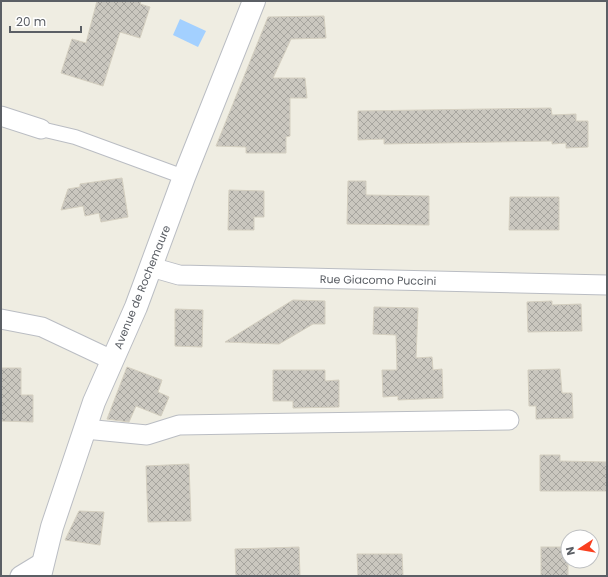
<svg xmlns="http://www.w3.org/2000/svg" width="608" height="577" viewBox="0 0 608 577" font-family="Poppins,sans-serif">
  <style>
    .water { fill: #a3d0ff }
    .building { fill: url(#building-cross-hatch); stroke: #d4cfc0 }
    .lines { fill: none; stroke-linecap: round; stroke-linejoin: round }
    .pedestrian-casing { stroke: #babdc3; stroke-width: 16 }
    .minor-casing { stroke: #babdc3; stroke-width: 21 }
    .tertiary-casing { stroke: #babdc3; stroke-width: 24 }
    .pedestrian { stroke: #fff; stroke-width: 14 }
    .minor { stroke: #fff; stroke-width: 19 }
    .tertiary { stroke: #fff; stroke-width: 22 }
    .labels { text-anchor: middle; stroke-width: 4; stroke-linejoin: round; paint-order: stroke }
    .street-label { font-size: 11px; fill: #5b5f65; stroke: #fff }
  </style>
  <defs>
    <pattern id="building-cross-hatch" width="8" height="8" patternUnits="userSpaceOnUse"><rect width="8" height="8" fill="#cac7bf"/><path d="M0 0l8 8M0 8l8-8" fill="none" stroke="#a7a59f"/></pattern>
  </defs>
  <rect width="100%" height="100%" fill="#efede2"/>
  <!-- water -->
  <polygon class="water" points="180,19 206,31 198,47 173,35"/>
  <!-- building -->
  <g class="building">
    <polygon points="97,1 141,1 140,4 150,7 140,38 120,32 103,86 61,73 72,39 86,43"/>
    <polygon points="324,16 326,38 291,39 273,78 305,78 307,98 290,98 290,136 286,137 286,153 246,153 246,147 216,146 268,17"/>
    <polygon points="551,108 552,115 576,114 576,121 588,121 588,147 566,148 566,143 552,144 552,141 384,144 384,139 358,140 358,111"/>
    <polygon points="122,178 128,217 101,222 99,213 85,216 83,206 61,210 68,189 80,187 80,184"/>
    <polygon points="348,181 366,181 366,195 429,196 429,225 347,224"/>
    <polygon points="229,190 264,191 264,217 254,217 254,230 228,230"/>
    <polygon points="510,197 559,197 559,230 509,230"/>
    <polygon points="293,300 325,301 325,324 313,324 279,344 225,342"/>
    <polygon points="552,301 552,305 581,304 582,331 528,332 527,302"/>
    <polygon points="374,307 418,308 416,358 432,357 433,370 442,369 443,398 398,400 398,396 383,397 382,370 397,370 396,335 373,334"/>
    <polygon points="175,309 203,310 202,347 175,346"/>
    <polygon points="127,367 162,380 158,392 169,397 161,416 136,406 129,422 107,419"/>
    <polygon points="1,368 21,368 21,395 33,395 33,422 1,421"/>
    <polygon points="560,369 562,393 572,393 573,418 536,419 536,406 529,406 528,370"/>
    <polygon points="273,370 325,370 325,381 339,380 339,407 293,408 293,401 273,401"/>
    <polygon points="540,455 560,455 560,461 607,462 607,491 540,491"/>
    <polygon points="189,464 191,521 148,522 146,466"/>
    <polygon points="79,511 104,512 100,545 65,540"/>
    <polygon points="299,547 300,576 236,576 235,549"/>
    <rect x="541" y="547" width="27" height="29"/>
    <polygon points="357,554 402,554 403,576 358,576"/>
  </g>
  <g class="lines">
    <!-- pedestrian casing -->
    <g class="pedestrian-casing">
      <polyline id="pedestrian" points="41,129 75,137 184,177"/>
    </g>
    <!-- minor casing -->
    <g class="minor-casing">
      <g id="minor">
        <polyline points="1,116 41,129"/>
        <polyline points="151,267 179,275 607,285"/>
        <polyline points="1,319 42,327 112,360"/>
        <polyline points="85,429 147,435 179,425 509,420"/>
        <polyline points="20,576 43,562"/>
      </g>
    </g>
    <!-- tertiary casing -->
    <g class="tertiary-casing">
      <polyline id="tertiary" points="40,576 52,527 94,402 136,307 184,177 254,1"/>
    </g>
    <!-- pedestrian -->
    <use href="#pedestrian" class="pedestrian"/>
    <!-- minor -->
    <use href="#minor" class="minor"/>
    <!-- tertiary -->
    <use href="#tertiary" class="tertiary"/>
  </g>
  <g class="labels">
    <!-- street labels -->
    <g class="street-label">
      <text transform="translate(378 280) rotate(1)" y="4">Rue Giacomo Puccini</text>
      <text transform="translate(142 287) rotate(-68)" y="4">Avenue de Rochemaure</text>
    </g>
  </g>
  <!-- border -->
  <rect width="608" height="577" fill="none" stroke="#5b5f65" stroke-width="4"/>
  <!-- north arrow -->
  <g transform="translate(580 549) rotate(258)"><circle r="19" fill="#ffffff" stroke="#bdbfc1"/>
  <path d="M0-3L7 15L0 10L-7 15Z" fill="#f93f1f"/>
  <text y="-6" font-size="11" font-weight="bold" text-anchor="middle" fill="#5b5f65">N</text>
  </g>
  <!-- scale -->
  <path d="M10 26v6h71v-6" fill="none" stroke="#5b5f65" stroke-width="2"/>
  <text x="16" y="26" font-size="12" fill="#5b5f65" stroke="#ffffff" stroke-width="3" paint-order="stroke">20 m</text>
</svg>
